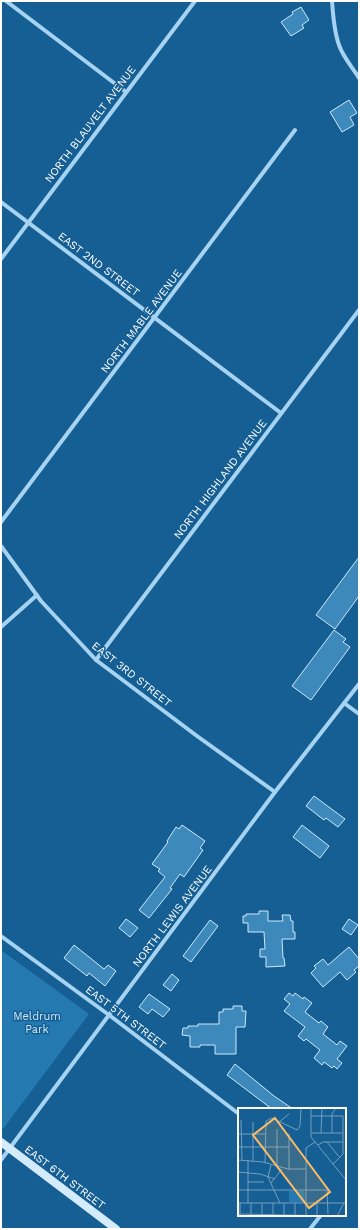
<svg xmlns="http://www.w3.org/2000/svg" width="360" height="1230" viewBox="0 0 360 1230" font-family="'Work Sans',sans-serif">
  <style>
    .green { fill: #2579b1 }
    .building { fill: #3e89bb; stroke: #cde9fc }
    .lines { fill: none; stroke-linecap: round; stroke-linejoin: round }
    .minor { stroke: #a5d3f1; stroke-width: 4 }
    .secondary { stroke: #d4ebfc; stroke-width: 8 }
    .labels { text-anchor: middle; stroke-width: 3; stroke-linejoin: round; paint-order: stroke }
    .street-label { font-size: 11px; fill: #fff; stroke: #165f94 }
    .park-label { font-size: 11px; fill: #cde9fc; stroke: #165f94 }
    .inset-road { fill: none; stroke: #739fbf; stroke-width: 1 }
    .view { fill: #ffbc65; fill-opacity: 0.15; stroke: #ffbc65; stroke-width: 2 }
    .inset-edge { fill: none; stroke: #fff; stroke-width: 2 }
  </style>
  <rect width="100%" height="100%" fill="#165f94"/>
  <!-- green -->
  <polygon class="green" points="1,950 89,1014 3,1129 1,1128"/>
  <!-- building -->
  <g class="building">
    <polygon points="301,7 309,20 302,25 304,28 291,36 281,22 293,14 292,12"/>
    <polygon points="349,100 357,113 350,117 354,125 342,132 330,112"/>
    <polygon points="359,557 359,596 335,629 316,615"/>
    <polygon points="334,630 346,639 343,642 350,647 311,700 292,686"/>
    <polygon points="314,796 345,819 338,827 326,818 324,820 306,806"/>
    <polygon points="182,825 205,841 200,848 203,850 184,877 180,874 170,888 172,889 149,918 139,910 165,877 158,871 160,869 152,864 168,842 167,841 176,827 179,829"/>
    <polygon points="302,825 329,846 320,858 293,837"/>
    <polygon points="259,911 268,911 268,921 283,921 282,915 290,915 291,921 293,921 293,932 295,932 295,939 282,939 283,958 284,958 285,966 266,967 266,957 260,957 260,949 265,949 264,932 248,932 248,923 243,923 243,916 246,916 246,914 259,914"/>
    <polygon points="126,919 138,928 130,937 119,928"/>
    <polygon points="349,919 358,925 351,935 342,929"/>
    <polygon points="210,920 218,926 191,962 183,956"/>
    <polygon points="74,945 104,969 108,965 116,971 105,986 89,973 87,976 64,958"/>
    <polygon points="349,947 359,959 359,966 354,970 356,972 347,980 340,972 323,987 311,973 316,968 314,966 323,959 328,965"/>
    <polygon points="172,974 179,980 171,991 163,985"/>
    <polygon points="289,993 293,996 295,993 303,999 304,997 312,1003 305,1012 319,1023 321,1021 328,1027 323,1034 337,1045 340,1041 347,1046 337,1059 342,1063 337,1069 334,1066 332,1068 324,1062 322,1065 314,1058 320,1050 306,1039 304,1041 298,1036 305,1027 284,1011 290,1004 284,999"/>
    <polygon points="149,994 170,1009 163,1017 152,1009 148,1014 139,1007"/>
    <polygon points="233,1006 242,1006 242,1011 246,1011 245,1027 236,1027 236,1054 215,1054 215,1045 200,1045 200,1047 190,1047 190,1036 182,1035 183,1028 188,1028 188,1026 198,1026 198,1024 219,1024 219,1012 223,1012 223,1009 233,1009"/>
    <polygon points="235,1064 274,1096 293,1109 272,1109 227,1075"/>
  </g>
  <g class="lines">
    <!-- minor -->
    <g class="minor">
      <polyline points="6,1 126,92"/>
      <path d="M 332,1 C 333,16 334,31 339,45 C 343,57 353,68 359,78"/>
      <polyline points="1,202 281,413"/>
      <polyline points="1,259 195,1"/>
      <polyline points="1,522 295,130"/>
      <polyline points="1,546 41,601 96,660 197,736 275,792"/>
      <polyline points="1,627 37,595"/>
      <polyline points="96,660 359,310"/>
      <polyline points="344,703 359,714"/>
      <polyline points="1,936 109,1015 239,1114"/>
      <polyline points="1,1160 275,792 359,684"/>
      <polyline points="310,1229 321,1215"/>
    </g>
    <!-- secondary -->
    <polyline class="secondary" points="1,1142 116,1229"/>
  </g>
  <g class="labels">
    <!-- street labels -->
    <g class="street-label">
      <text transform="translate(90 124) rotate(-53)" y="4">NORTH BLAUVELT AVENUE</text>
      <text transform="translate(99 264) rotate(37)" y="4">EAST 2ND STREET</text>
      <text transform="translate(141 321) rotate(-53)" y="4">NORTH MABLE AVENUE</text>
      <text transform="translate(220 479) rotate(-53)" y="4">NORTH HIGHLAND AVENUE</text>
      <text transform="translate(132 674) rotate(38)" y="4">EAST 3RD STREET</text>
      <text transform="translate(172 916) rotate(-53)" y="4">NORTH LEWIS AVENUE</text>
      <text transform="translate(126 1017) rotate(37)" y="4">EAST 5TH STREET</text>
      <text transform="translate(65 1177) rotate(37)" y="4">EAST 6TH STREET</text>
    </g>
    <!-- park labels -->
    <g class="park-label">
      <text x="37" y="1020">Meldrum<tspan x="37" dy="13">Park</tspan></text>
    </g>
  </g>
  <!-- overview -->
  <g transform="translate(238 1108)">
    <rect width="108" height="108" fill="#165f94"/>
    <path d="M 51,83 L 66,83 L 67,94 L 51,94 Z" fill="#2579b1"/>
    <path class="inset-road" d="M 73,0 L 73,29 L 108,72M 73,8 L 105,8 L 105,46 L 95,56M 3,12 L 4,52M 15,14 L 15,53M 40,15 L 51,6M 73,25 L 105,25M 83,25 L 84,0M 94,25 L 94,6 L 98,0M 0,26 L 27,26M 51,26 L 51,62M 89,34 L 102,50M 80,37 L 85,34 L 105,34M 0,39 L 51,39M 0,52 L 25,54 L 50,61 L 68,61M 10,52 L 10,95M 27,55 L 28,13 L 34,10 L 59,22 L 62,18 L 63,0M 33,57 L 30,69 L 42,95M 39,59 L 39,21M 0,64 L 22,66 L 37,71M 10,74 L 26,74M 33,75 L 44,61M 0,82 L 89,82 L 90,106M 0,95 L 108,95M 2,95 L 2,108M 24,95 L 24,108M 35,95 L 35,108M 79,95 L 79,108M 0,106 L 96,108M 13,108 L 13,95M 46,108 L 46,95M 57,108 L 57,95M 68,108 L 68,40 L 77,34M 99,108 L 106,95"/>
    <path class="view" d="M 37,10 L 92,84 L 71,100 L 15,27 Z"/>
    <rect width="108" height="108" class="inset-edge"/>
  </g>
  <!-- border -->
  <rect width="360" height="1230" fill="none" stroke="#ffffff" stroke-width="4"/>
</svg>
